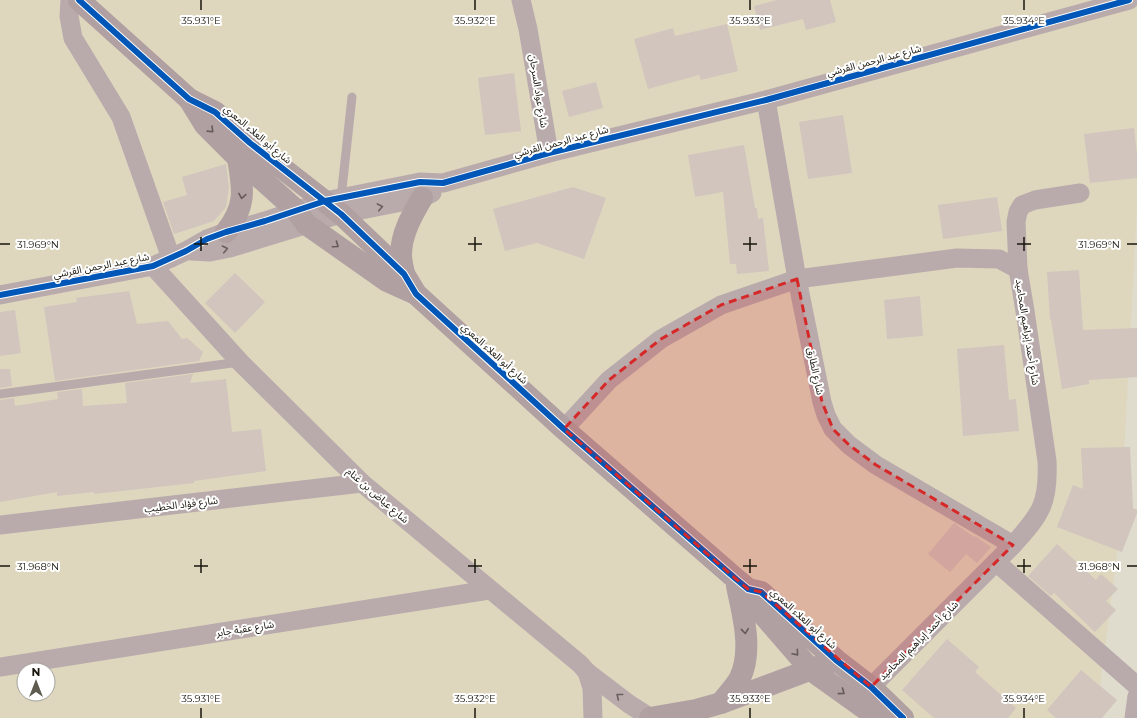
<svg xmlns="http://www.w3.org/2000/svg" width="1137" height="718" viewBox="0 0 1137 718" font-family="Montserrat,'Noto Sans Arabic',sans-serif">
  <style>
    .built { fill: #ded7be; fill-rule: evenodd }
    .building { fill: #d1c5bd }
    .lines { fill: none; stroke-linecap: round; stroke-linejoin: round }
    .lane { stroke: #b9abac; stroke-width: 9 }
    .street { stroke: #b9abac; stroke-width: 19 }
    .secondary { stroke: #b0a0a2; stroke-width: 22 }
    .cycleway-casing { stroke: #fff; stroke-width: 8 }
    .cycleway { stroke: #0057b8; stroke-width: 6 }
    .oneway { stroke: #645b57 }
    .oneway2 { stroke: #69605c }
    .marked { fill: #d62828; fill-opacity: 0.2; stroke: #d62828; stroke-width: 3; stroke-dasharray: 8 5; stroke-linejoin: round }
    .ticks { fill: none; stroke: #19160c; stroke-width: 1.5 }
    .labels { text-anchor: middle; stroke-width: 4; stroke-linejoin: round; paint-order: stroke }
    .street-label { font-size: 10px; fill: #19160c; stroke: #fff }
    .ticks-label { font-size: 10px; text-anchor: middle; fill: #19160c; stroke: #fff; stroke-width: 4; stroke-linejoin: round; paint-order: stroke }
  </style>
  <rect width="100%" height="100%" fill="#dfdbcd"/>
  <!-- built -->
  <path class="built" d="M 0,0 L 1137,0 L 1137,209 L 1120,530 L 1096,718 L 0,718 ZM 24,670 L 48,670 L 48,694 L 24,694 Z"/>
  <!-- building -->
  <g class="building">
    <polygon points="777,0 830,0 836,22 806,30 803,19 760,30 754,6"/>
    <polygon points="727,24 738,71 701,80 699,75 648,89 634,39 673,28 675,36"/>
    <polygon points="514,73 521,131 485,135 478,78"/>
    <polygon points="596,82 603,108 569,117 562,91"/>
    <polygon points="843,115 852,173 808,179 799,122"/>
    <polygon points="1134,128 1137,154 1137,178 1090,183 1084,134"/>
    <polygon points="744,145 755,208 757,208 758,219 763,218 769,271 737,274 736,264 730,264 723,192 695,197 688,155"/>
    <polygon points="226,164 229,188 226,207 214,221 174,234 163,202 187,195 182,177"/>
    <polygon points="573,187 606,198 584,259 537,243 505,251 493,209"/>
    <polygon points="997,197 1002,231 943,239 938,205"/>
    <polygon points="1079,270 1083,330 1137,328 1137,377 1089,380 1089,384 1062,389 1051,320 1050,320 1047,272"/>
    <polygon points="235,273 265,302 235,333 205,303"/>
    <polygon points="129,291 137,324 168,321 182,339 187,338 203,352 199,361 55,381 44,307 77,302 76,298"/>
    <polygon points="920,296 923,336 887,339 884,300"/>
    <polygon points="15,310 21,353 0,356 0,312"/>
    <polygon points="1004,345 1009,400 1016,399 1019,431 963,436 957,349"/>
    <polygon points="0,369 10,369 12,386 0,388"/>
    <polygon points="193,374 190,383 226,379 232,432 261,429 266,471 194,481 194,483 94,494 94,492 57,496 57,492 0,502 0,400 14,398 15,406 58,399 57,392 82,389 83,406 127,403 125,383"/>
    <polygon points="1130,447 1133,508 1137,510 1137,513 1122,552 1057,527 1073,485 1083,489 1081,448"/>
    <polygon points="954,523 974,537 975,536 991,547 977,563 966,554 950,572 928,554"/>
    <polygon points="1057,544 1096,580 1101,574 1118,589 1106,601 1116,610 1095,632 1054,593 1051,596 1028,576"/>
    <polygon points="947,639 979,667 975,672 1016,708 1008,718 934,718 902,690"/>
    <polygon points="1081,670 1117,700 1102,718 1056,718 1047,710"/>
  </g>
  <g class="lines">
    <!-- lane -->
    <g class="lane">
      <polyline points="341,198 352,97"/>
      <polyline points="0,394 240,362"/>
    </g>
    <!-- street -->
    <g class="street">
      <polyline points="70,0 69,16 73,38 121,117 171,258"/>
      <polyline points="521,0 528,29 549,153"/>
      <polyline points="766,100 797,279 822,402 826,415 833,429 849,445 876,465 1013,545"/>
      <polyline points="191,251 210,252 230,248 341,214 422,198 432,193"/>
      <polyline points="153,266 240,362 362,483 580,664 587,672 592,688 593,718"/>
      <polyline points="0,295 153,266 186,251 207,239 226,232 265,221 325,201 420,182 443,183 549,153 766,100 1129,0"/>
      <polyline points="564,429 609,380 661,339 721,305 797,279 957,258 999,259 1018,269"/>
      <polyline points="0,525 362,483"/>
      <polyline points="996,562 1137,686"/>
      <polyline points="0,667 489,590"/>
      <polyline points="587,672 629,704 651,718"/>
      <path d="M 871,687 L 1013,545 C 1041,514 1049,503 1047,461 L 1025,311 L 1018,269 L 1016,222 L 1018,212 L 1022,205 L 1035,200 L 1080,193"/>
      <polyline points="1134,718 1137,696"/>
    </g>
    <!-- secondary -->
    <g class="secondary">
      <polyline points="79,0 189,99 215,112 250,143 341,214 404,274 416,294 564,429 736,579 748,589 761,592 836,660 871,687 903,718"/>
      <polyline points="189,99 205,125 238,158 296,210 306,224 387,281 416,294"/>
      <path d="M 226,232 C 247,205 243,189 238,158"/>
      <path d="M 404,274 C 403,268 401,261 401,255 C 401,234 412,215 422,198"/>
      <polyline points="748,589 752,602 811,670 878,718"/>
      <path d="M 721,703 C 727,695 735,687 740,678 C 753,650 743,615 737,586"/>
      <polyline points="650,718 696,710 721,703 836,660"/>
    </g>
    <!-- cycleway casing -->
    <g class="cycleway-casing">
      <g id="cycleway">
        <polyline points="79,0 189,99 215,112 250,143 341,214 404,274 416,294 564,429 736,579 748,589 761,592 836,660 871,687 903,718"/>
        <polyline points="0,295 153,266 186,251 207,239 226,232 265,221 325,201 420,182 443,183 549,153 766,100 1129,0"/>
      </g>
    </g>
    <!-- cycleway -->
    <use href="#cycleway" class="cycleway"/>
  </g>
  <!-- one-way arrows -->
  <defs><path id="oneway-chevron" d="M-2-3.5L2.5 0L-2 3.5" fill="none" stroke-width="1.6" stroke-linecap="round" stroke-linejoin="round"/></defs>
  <g class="oneway">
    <use href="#oneway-chevron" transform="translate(211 130) rotate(44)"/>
    <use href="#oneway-chevron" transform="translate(242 196) rotate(99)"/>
    <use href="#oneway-chevron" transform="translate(336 245) rotate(35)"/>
    <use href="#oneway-chevron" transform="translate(745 631) rotate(84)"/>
    <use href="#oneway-chevron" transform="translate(796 653) rotate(49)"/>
    <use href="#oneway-chevron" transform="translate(842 692) rotate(36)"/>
  </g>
  <g class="oneway2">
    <use href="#oneway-chevron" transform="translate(380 207) rotate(-11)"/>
    <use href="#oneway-chevron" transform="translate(225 249) rotate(-12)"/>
    <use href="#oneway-chevron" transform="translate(619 696) rotate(-141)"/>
  </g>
  <!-- marked area -->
  <path class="marked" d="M 797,279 L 822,402 L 833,429 L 849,445 L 876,465 L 1013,545 L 871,687 L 761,592 L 748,589 L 736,579 L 564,429 L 609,380 L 661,339 L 721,305 Z"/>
  <!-- ticks -->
  <path class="ticks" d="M 201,0 L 201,10M 475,0 L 475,10M 750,0 L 750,10M 1024,0 L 1024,10M 201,237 L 201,251M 475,237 L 475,251M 750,237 L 750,251M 1024,237 L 1024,251M 0,244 L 10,244M 194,244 L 208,244M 468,244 L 482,244M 743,244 L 757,244M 1017,244 L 1031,244M 1127,244 L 1137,244M 201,559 L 201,573M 475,559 L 475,573M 750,559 L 750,573M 1024,559 L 1024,573M 0,566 L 10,566M 194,566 L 208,566M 468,566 L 482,566M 743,566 L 757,566M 1017,566 L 1031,566M 1127,566 L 1137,566M 201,708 L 201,718M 475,708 L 475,718M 750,708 L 750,718M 1024,708 L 1024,718"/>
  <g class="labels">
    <!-- street labels -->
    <g class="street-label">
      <text transform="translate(874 60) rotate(-15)" y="4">شارع عبد الرحمن القرشي</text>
      <text transform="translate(539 91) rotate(81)" y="4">شارع عواد السرحان</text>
      <text transform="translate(258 134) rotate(40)" y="4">شارع أبو العلاء المعري</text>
      <text transform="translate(561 141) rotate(-15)" y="4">شارع عبد الرحمن القرشي</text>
      <text transform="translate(101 265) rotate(-11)" y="4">شارع عبد الرحمن القرشي</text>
      <text transform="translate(1028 332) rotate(81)" y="4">شارع أحمد إبراهيم المحاميد</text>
      <text transform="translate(495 353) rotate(42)" y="4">شارع أبو العلاء المعري</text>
      <text transform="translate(816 371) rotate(78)" y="4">شارع الطارق</text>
      <text transform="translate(378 495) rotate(41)" y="4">شارع عياض بن غنام</text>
      <text transform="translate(181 504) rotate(-7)" y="4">شارع فؤاد الخطيب</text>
      <text transform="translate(804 618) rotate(42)" y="4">شارع أبو العلاء المعري</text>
      <text transform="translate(245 628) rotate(-9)" y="4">شارع عقبة جابر</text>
      <text transform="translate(918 640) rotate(-45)" y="4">شارع أحمد إبراهيم المحاميد</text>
    </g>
  </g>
  <g class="ticks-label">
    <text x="201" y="24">35.931°E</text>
    <text x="475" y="24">35.932°E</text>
    <text x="750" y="24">35.933°E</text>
    <text x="1024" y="24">35.934°E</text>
    <text x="38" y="248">31.969°N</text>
    <text x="1099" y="248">31.969°N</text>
    <text x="38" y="570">31.968°N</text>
    <text x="1099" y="570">31.968°N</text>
    <text x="201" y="702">35.931°E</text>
    <text x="475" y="702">35.932°E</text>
    <text x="750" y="702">35.933°E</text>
    <text x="1024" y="702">35.934°E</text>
  </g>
  <!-- north arrow -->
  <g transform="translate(36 682)"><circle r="19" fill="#ffffff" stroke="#a3a29e"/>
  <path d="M0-3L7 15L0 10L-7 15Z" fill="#5e5b50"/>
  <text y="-6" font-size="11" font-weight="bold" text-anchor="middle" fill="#19160c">N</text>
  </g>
</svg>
